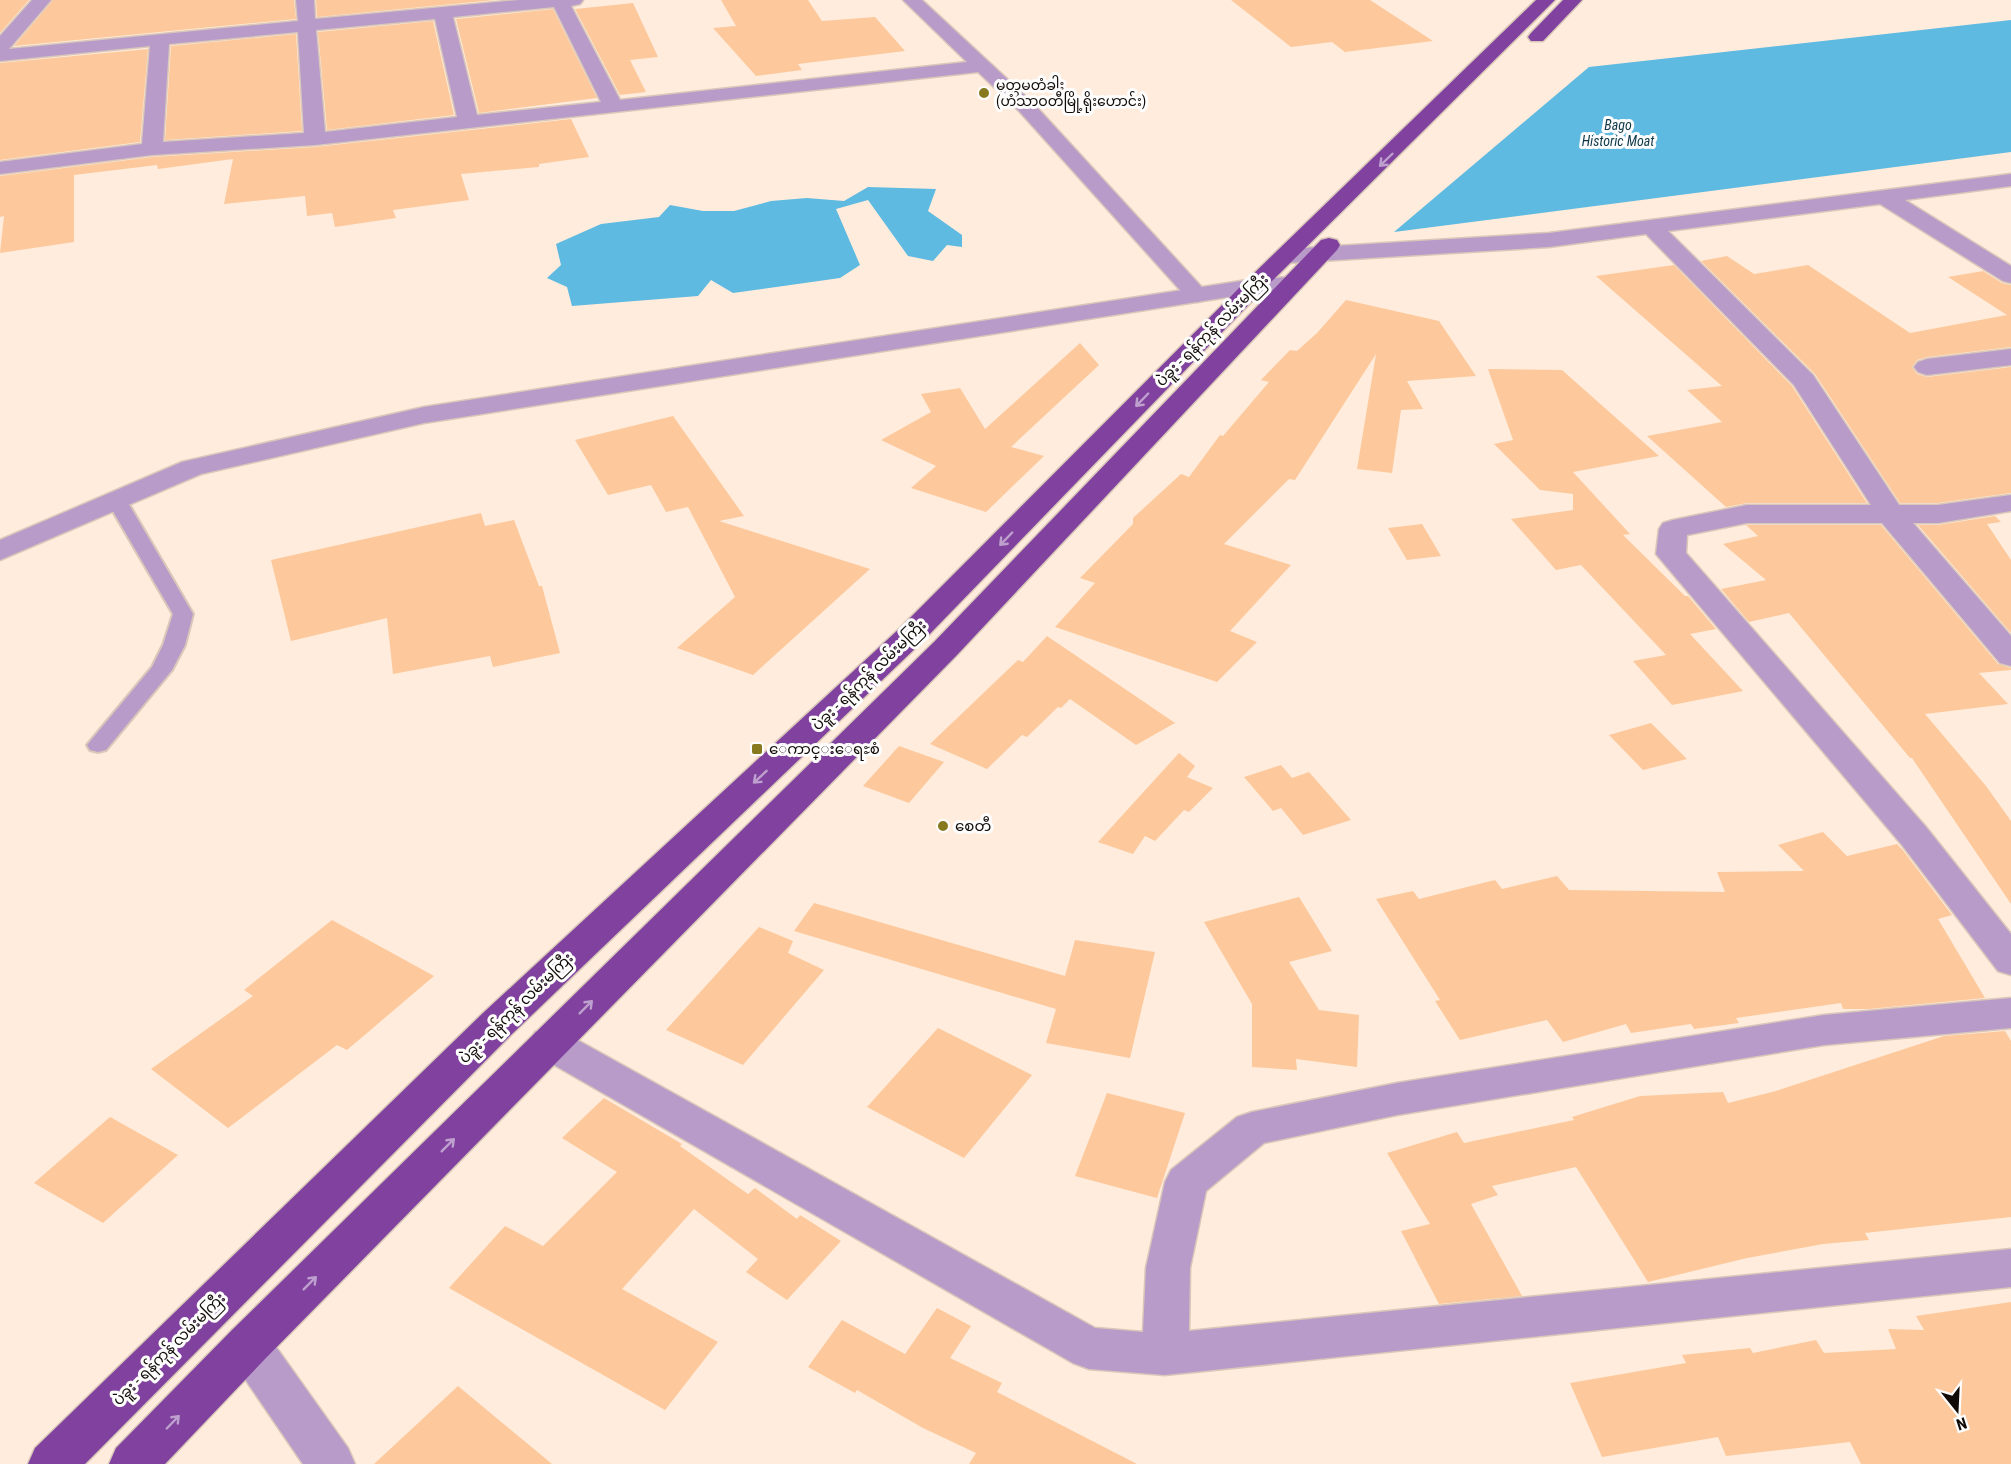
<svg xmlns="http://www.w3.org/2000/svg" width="2011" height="1464" viewBox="0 0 2011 1464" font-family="'Roboto Condensed','Noto Sans Myanmar',sans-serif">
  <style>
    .water { fill: #5ebae1 }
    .building { fill: #fdc99c }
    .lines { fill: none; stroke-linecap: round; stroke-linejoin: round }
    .service-casing { stroke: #d9c8ba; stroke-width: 4 }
    .minor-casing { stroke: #d9c8ba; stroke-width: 3 }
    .tertiary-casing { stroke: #d9c8ba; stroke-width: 3 }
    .trunk-casing { stroke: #d9c8ba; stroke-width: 3 }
    .service { fill: #b99bc9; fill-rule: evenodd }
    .minor { fill: #b99bc9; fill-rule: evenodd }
    .tertiary { fill: #b99bc9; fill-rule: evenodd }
    .trunk { fill: #80429e; fill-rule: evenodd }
    .oneway { stroke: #bea0ce }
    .poi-dot { fill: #87791e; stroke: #fdfdfd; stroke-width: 2 }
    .labels { text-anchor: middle; stroke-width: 6; stroke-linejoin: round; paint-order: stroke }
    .far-poi-label { font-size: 14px; fill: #110b07; stroke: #fdfdfd; text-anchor: start }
    .far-water-label { font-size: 14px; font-style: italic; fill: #0f3849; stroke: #fdfdfd }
    .street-label { font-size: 15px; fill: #110b07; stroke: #fdfdfd }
    .poi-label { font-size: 15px; fill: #110b07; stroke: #fdfdfd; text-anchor: start }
  </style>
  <rect width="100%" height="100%" fill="#ffecdc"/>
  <!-- water -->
  <g class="water">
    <polygon points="2011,20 2011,152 1394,232 1589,67"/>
    <polygon points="868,187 936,189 928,211 962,235 962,247 947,245 933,261 908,256 868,200 836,209 860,265 840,278 733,293 711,280 698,296 572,306 567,287 547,278 561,265 556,244 601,224 659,217 670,205 703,211 734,211 771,201 807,198 844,201"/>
  </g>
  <!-- building -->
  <g class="building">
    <polygon points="0,0 29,0 0,33"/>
    <polygon points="53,0 294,0 296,19 14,46"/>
    <polygon points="316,0 495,0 317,17"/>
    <polygon points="721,0 808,0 822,21 875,17 905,51 798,64 802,70 756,76 713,28 736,26"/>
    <polygon points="1231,0 1370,0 1433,41 1345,52 1332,42 1291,47"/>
    <polygon points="633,3 658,57 630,60 646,92 620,95 575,9"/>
    <polygon points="553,9 597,98 479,113 456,19"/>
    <polygon points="433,21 454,115 327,130 318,32"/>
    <polygon points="296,34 302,131 165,140 171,46"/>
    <polygon points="148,49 140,142 0,160 0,63"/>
    <polygon points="571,119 589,157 539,164 539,167 461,174 469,200 393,210 396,218 335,227 332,213 307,216 305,196 224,204 233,159 158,169 157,165 74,175 74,242 0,253 4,216 0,217 0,176 152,157 315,147"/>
    <polygon points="1727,256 1754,274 1808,265 1910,333 2007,315 1948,277 1983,271 2002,283 2011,285 2011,347 1927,357 1917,360 1912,367 1917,374 1927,377 2011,367 2011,493 1938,503 1900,503 1815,374 1701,261"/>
    <polygon points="1674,265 1792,386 1867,503 1747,503 1726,507 1647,436 1722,422 1687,390 1722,386 1596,276"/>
    <polygon points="1346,300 1439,321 1476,376 1407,381 1423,409 1401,410 1392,473 1357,469 1376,354 1295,480 1289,479 1224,544 1291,565 1230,631 1257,642 1217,682 1055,627 1095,583 1080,578 1133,524 1133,518 1181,474 1189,477 1220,435 1223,436 1269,382 1261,380 1290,350 1297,351 1317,333"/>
    <polygon points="1080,343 1099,365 1011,447 1044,456 986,512 911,488 936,466 881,440 931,412 921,394 960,388 985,429"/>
    <polygon points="1488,369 1562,370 1659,456 1573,472 1630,534 1623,535 1685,596 1688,596 1716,629 1690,634 1743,691 1672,705 1633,661 1666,655 1581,565 1556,570 1511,519 1573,510 1573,494 1540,490 1494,444 1513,440"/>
    <polygon points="673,416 744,516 719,521 870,569 753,675 677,648 735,597 688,507 666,512 651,485 608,495 575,440"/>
    <polygon points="481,513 485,526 514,520 539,586 542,586 560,653 493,667 490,656 393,674 387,618 291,641 271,560"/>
    <polygon points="1995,516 2001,522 1987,524 2011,560 2011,633 1918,525 1938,525"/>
    <polygon points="1422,524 1441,556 1407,560 1388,528"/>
    <polygon points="1746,525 1881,525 1998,664 2011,668 2011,670 1979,673 2008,704 1925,714 1986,786 2011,821 2011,904 1912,758 1910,758 1789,613 1749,622 1721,589 1766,580 1723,544 1758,536"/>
    <polygon points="1047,636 1175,723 1136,745 1070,699 1061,708 1058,707 1027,737 1022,735 987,769 930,744 1018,660 1023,662"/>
    <polygon points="1651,723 1687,759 1643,770 1609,735"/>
    <polygon points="899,746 944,762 909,803 863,786"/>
    <polygon points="1179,753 1195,766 1187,777 1213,788 1189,812 1184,810 1155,841 1145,836 1133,854 1098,842"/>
    <polygon points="1281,765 1292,778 1309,772 1351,820 1303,835 1281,808 1273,811 1244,777"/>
    <polygon points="1823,832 1847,856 1897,844 1902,849 1952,915 1938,919 1985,998 1869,1009 1843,1009 1841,1003 1736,1018 1739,1023 1694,1029 1691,1024 1631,1033 1626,1024 1563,1042 1547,1020 1460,1040 1435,1001 1440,1000 1376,899 1413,891 1419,899 1495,880 1502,889 1557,876 1569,890 1725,892 1717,872 1804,871 1778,845"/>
    <polygon points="1299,897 1332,951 1289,962 1319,1010 1359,1015 1357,1067 1296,1059 1297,1070 1252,1067 1252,1004 1204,922"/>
    <polygon points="814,903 1065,976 1075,940 1155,952 1130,1058 1046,1043 1056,1009 794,931"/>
    <polygon points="332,920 434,976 347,1050 337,1045 228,1128 151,1069 253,996 244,990"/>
    <polygon points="759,927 793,941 788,953 824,970 743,1065 666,1030"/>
    <polygon points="938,1028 1032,1075 964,1158 867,1107"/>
    <polygon points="2005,1031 2011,1041 2011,1217 1865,1233 1869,1240 1823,1244 1747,1258 1648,1282 1576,1167 1492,1186 1498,1195 1471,1204 1522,1296 1439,1304 1401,1231 1430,1224 1387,1153 1457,1132 1464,1143 1574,1120 1572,1117 1640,1096 1723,1092 1728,1103 1776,1091 1944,1036"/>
    <polygon points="1107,1093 1185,1113 1157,1198 1075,1176"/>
    <polygon points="604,1098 682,1144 680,1146 748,1194 755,1188 797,1219 800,1215 841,1241 787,1300 746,1272 758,1259 694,1209 622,1289 718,1342 665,1410 449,1288 505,1226 543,1246 617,1172 562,1138"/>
    <polygon points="110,1117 178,1155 103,1223 34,1183"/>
    <polygon points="2011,1302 2011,1464 1861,1464 1850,1442 1726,1456 1718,1437 1602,1457 1570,1383 1686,1363 1682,1355 1750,1348 1753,1353 1816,1340 1824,1353 1896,1349 1888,1329 1924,1330 1916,1316"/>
    <polygon points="937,1308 971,1326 950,1358 1002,1383 997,1392 1137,1464 969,1464 976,1453 923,1428 857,1390 855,1393 808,1367 842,1320 905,1354"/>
    <polygon points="458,1386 552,1464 374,1464"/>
  </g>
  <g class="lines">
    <!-- service casing -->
    <g class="service-casing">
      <polygon id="service" points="117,495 124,497 127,501 193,614 185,645 172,670 106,750 98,752 90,750 87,745 152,667 163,645 173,614 107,501 110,497"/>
    </g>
    <!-- minor casing -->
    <g class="minor-casing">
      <g id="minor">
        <path d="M 32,0 L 51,0 L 9,49 L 298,21 L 296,0 L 314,0 L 315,19 L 519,0 L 583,0 L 580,4 L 571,6 L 620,100 L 967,62 L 903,0 L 922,0 L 1033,103 L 1209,295 L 1205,300 L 1197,302 L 1189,300 L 1019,111 L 978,72 L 315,145 L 152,155 L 0,174 L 0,162 L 142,144 L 150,46 L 0,61 L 0,36 ZM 554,7 L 601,102 L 477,115 L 453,17 ZM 435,19 L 457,117 L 325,132 L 316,30 ZM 298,32 L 304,133 L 163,142 L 169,44 Z"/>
        <polygon points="2011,174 2011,186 1905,200 2011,266 2011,283 2003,281 1880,204 1668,231 1813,375 1899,505 1938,505 2011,495 2011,511 1938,523 1913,523 2011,636 2011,666 2000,663 1882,523 1747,523 1687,535 1686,553 1926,827 2011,934 2011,975 1998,971 1902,845 1656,554 1659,529 1663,523 1673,520 1747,505 1871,505 1794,385 1646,234 1549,247 1287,263 1279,261 1276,256 1279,251 1287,249 1549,233"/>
        <polygon points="2011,349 2011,365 1927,375 1918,372 1914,367 1918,362 1927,359"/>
        <polygon points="2011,998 2011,1028 1824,1045 1397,1115 1264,1143 1206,1191 1190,1268 1189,1331 2011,1249 2011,1287 1165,1375 1089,1369 1073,1363 535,1054 529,1043 535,1032 549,1028 563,1032 1095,1328 1143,1332 1146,1268 1165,1182 1171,1170 1237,1117 1252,1112 1397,1083 1824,1015"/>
        <polygon points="248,1324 264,1330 348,1448 355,1464 303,1464 232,1360 225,1345 232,1330"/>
      </g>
    </g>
    <!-- tertiary casing -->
    <g class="tertiary-casing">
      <polygon id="tertiary" points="1291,277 1299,279 1303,284 1299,289 1254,293 424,423 201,474 0,560 0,540 182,462 424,407 1254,279"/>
    </g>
    <!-- trunk casing -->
    <g class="trunk-casing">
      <g id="trunk">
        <polygon points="1536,0 1555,0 1262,291 922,642 511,1035 85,1464 28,1464 35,1448 483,1013 900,628 1246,281"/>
        <polygon points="1563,0 1582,0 1543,41 1531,41 1528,37 1531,33"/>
        <polygon points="1329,238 1337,240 1340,245 1337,250 957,655 264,1360 165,1464 109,1464 116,1448 232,1330 935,641 1321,240"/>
      </g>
    </g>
    <!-- service -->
    <use href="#service" class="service"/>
    <!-- minor -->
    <use href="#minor" class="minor"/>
    <!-- tertiary -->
    <use href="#tertiary" class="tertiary"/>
    <!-- trunk -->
    <use href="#trunk" class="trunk"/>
  </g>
  <!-- one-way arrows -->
  <defs><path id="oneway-shaft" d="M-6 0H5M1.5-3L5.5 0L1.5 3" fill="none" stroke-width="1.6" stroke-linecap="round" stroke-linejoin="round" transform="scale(1.5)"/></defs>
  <g class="oneway">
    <use href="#oneway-shaft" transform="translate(1386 160) rotate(136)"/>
    <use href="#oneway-shaft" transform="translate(1142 400) rotate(134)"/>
    <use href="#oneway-shaft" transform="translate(1006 539) rotate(134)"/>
    <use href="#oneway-shaft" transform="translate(760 777) rotate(137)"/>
    <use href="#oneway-shaft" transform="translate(586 1007) rotate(-45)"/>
    <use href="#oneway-shaft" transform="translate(448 1145) rotate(-45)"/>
    <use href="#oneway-shaft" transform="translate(310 1283) rotate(-45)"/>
    <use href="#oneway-shaft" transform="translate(173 1422) rotate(-46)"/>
  </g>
  <!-- markers -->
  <g class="poi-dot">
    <circle cx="984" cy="93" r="6"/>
    <rect x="751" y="743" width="12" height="12" rx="3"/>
    <circle cx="943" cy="826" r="6"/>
  </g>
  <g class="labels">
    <!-- far-poi labels -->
    <g class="far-poi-label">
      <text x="996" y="90">မုတ္တမတံခါး<tspan x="996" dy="16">(ဟံသာဝတီမြို့ရိုးဟောင်း)</tspan></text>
    </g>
    <!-- far-water labels -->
    <g class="far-water-label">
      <text x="1618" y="130">Bago<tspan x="1618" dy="16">Historic Moat</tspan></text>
    </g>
    <!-- street labels -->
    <g class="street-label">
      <text transform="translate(1212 330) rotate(-45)" y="5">ပဲခူး - ရန်ကုန် လမ်းမကြီး</text>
      <text transform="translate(869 675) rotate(-44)" y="5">ပဲခူး - ရန်ကုန် လမ်းမကြီး</text>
      <text transform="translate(516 1008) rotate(-44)" y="5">ပဲခူး - ရန်ကုန် လမ်းမကြီး</text>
      <text transform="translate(169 1349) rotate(-45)" y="5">ပဲခူး - ရန်ကုန် လမ်းမကြီး</text>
    </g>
    <!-- poi labels -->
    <g class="poi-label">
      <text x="769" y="754">ေကာင္းေရႊစံ</text>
      <text x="955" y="831">စေတီ</text>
    </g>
  </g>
  <!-- north arrow -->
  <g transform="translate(1957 1410) rotate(162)" stroke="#fdfdfd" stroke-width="4.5" paint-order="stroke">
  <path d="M0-4.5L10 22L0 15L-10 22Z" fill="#110b07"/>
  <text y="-9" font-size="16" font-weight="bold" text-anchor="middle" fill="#110b07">N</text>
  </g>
</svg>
